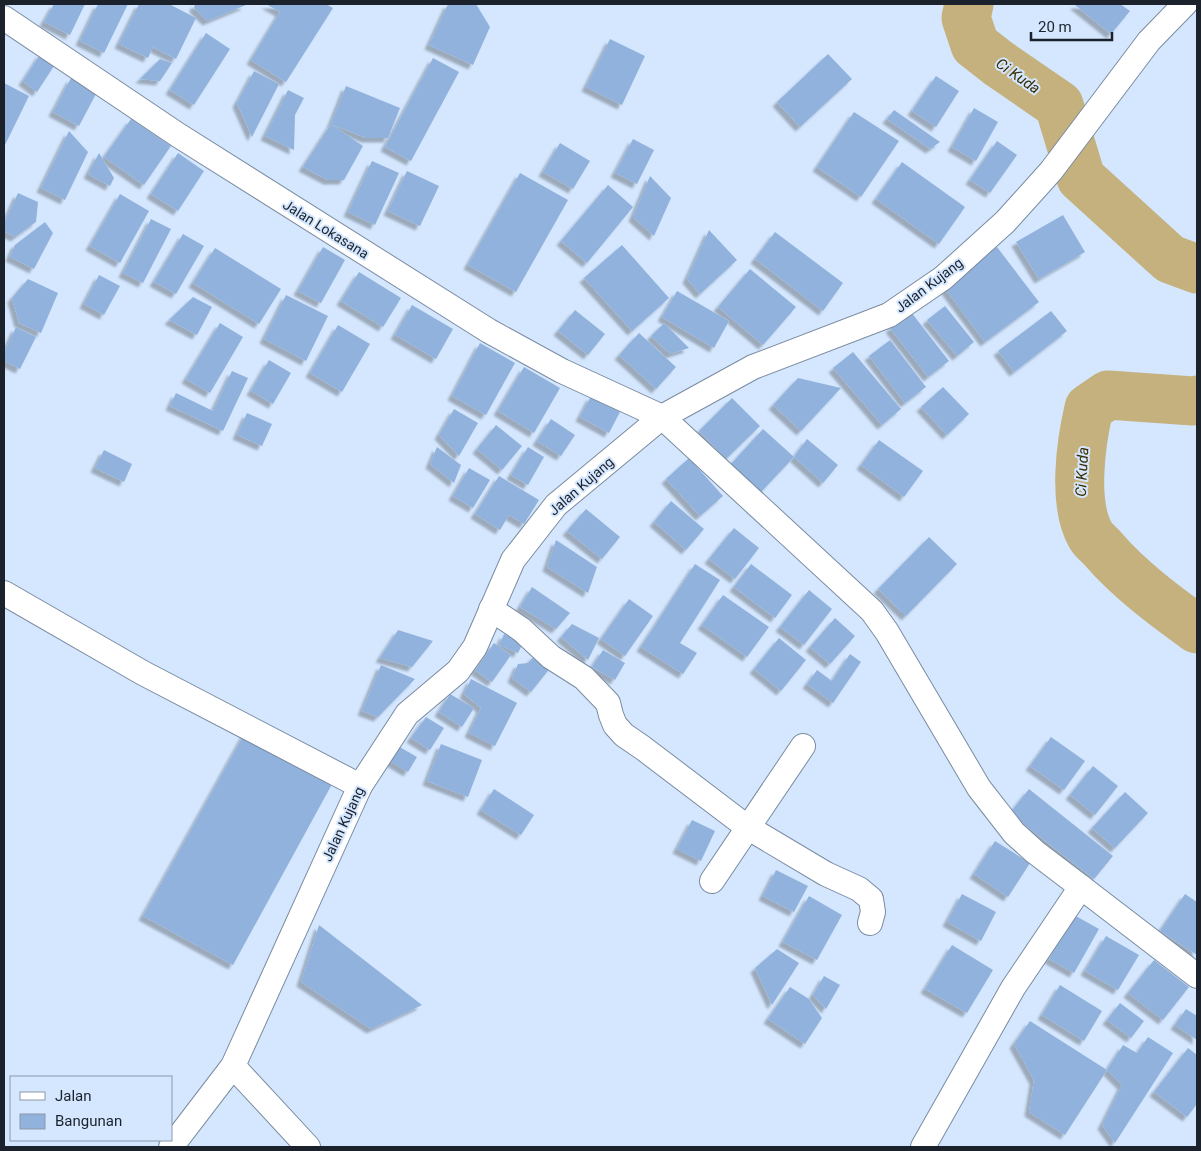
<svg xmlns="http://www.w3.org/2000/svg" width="1201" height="1151" viewBox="0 0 1201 1151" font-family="Roboto,sans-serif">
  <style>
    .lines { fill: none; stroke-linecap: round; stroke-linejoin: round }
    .river { stroke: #c4b17d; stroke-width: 49 }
    .building { fill: #90b2dc; filter: url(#shadow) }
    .street-casing { stroke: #7a8ba0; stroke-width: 26 }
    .street { stroke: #fff; stroke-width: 24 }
    .labels { text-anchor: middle; stroke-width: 4; stroke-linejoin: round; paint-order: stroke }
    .street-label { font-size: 14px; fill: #1b222b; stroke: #d4e7ff }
    .water-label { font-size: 15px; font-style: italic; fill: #3b2e02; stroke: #d4e7ff }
  </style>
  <defs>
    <filter id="shadow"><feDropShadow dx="-4.5" dy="4.5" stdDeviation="1" flood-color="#0004"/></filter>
  </defs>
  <rect width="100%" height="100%" fill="#d4e7ff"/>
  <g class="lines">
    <!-- river -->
    <g class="river">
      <polyline points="969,4 966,18 975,45 998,63 1059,105 1081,178 1170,259 1197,269"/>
      <path d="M 1197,400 L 1193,401 L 1108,395 L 1089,408 C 1081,442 1072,504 1091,536 C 1094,541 1100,545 1104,550 C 1130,580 1165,606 1197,629"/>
    </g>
  </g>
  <!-- building -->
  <g class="building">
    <polygon points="54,4 85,4 70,35 44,22"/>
    <polygon points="98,4 128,4 104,53 80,41"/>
    <polygon points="139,4 169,4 196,18 176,59 153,47 148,58 119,44"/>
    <polygon points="195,4 244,4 246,5 207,21 194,8"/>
    <polygon points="266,4 326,4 333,8 286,82 251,60 280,12"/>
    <polygon points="448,4 476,4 490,27 473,65 429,45"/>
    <polygon points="1076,4 1120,4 1130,11 1111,34 1075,5"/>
    <polygon points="206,33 230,49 194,105 170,90"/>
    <polygon points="610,39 645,56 622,105 586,87"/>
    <polygon points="41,53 54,66 37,92 23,81"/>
    <polygon points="828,54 852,79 800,127 777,102"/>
    <polygon points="433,58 459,72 411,161 385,147"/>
    <polygon points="160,59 172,63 160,81 140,79"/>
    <polygon points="254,71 279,84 252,137 237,103"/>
    <polygon points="936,76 959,91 936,127 912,111"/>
    <polygon points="71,78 97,92 79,126 53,112"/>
    <polygon points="4,83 29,96 4,147"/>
    <polygon points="346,86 400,108 388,138 366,138 331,124"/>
    <polygon points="288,90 304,98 295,115 294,150 265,136"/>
    <polygon points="974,108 998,122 976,161 952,147"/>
    <polygon points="894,110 940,142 930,149 887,119"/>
    <polygon points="854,112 899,141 861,197 817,167"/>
    <polygon points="131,119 171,146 144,185 104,157"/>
    <polygon points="331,124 363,146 344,180 328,180 303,167"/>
    <polygon points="69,131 88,152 65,200 41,188"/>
    <polygon points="633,139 654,150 637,184 615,173"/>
    <polygon points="997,141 1017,155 990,193 970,180"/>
    <polygon points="560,143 590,161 573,189 543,172"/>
    <polygon points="99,153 114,178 110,186 88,174"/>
    <polygon points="178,153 204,171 178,211 151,194"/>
    <polygon points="372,161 399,173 375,225 348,212"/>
    <polygon points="902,162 965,207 939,244 876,199"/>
    <polygon points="407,171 439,186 420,226 388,211"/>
    <polygon points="520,173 568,200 516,292 468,265"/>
    <polygon points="650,176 671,198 654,236 633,217"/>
    <polygon points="608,185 633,207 587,263 561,241"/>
    <polygon points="18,193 38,202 36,222 15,237 4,231 4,224"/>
    <polygon points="120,194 149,211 120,263 90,246"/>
    <polygon points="1063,215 1085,252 1039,279 1016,242"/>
    <polygon points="151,219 171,229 143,283 123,273"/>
    <polygon points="45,222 53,233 34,269 10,257 15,245"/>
    <polygon points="709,230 737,260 700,294 687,279"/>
    <polygon points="775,232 843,283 823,311 755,259"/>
    <polygon points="183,234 204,246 176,294 154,282"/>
    <polygon points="622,245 669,298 632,331 584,278"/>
    <polygon points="323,247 345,260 321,303 298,291"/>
    <polygon points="997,247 1039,302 985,342 944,287"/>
    <polygon points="215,248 281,289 259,324 193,283"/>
    <polygon points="750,269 796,307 763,345 718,307"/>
    <polygon points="359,272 401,298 383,327 341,301"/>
    <polygon points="99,275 120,286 104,315 84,304"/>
    <polygon points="28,279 58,293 41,333 19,323 12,298"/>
    <polygon points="677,291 729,321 714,348 662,317"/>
    <polygon points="286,295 328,316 306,361 264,339"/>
    <polygon points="193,297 212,307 197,335 169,320"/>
    <polygon points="412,305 453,329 436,359 395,335"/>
    <polygon points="945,306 974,342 957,356 927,320"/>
    <polygon points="575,310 605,334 588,355 558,331"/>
    <polygon points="1051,311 1067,331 1014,372 998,351"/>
    <polygon points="911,312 949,361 928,377 890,328"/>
    <polygon points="220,323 243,337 210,393 186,379"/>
    <polygon points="664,323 689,348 670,354 651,336"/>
    <polygon points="338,325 370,344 342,392 310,373"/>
    <polygon points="16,327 36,337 20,369 4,361 4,353"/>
    <polygon points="639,333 676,367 656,389 619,355"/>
    <polygon points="890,340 926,387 905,403 869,356"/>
    <polygon points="480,343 515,363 486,415 452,396"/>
    <polygon points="853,352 901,409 882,425 833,368"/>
    <polygon points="269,360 291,373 273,404 251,391"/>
    <polygon points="524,367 560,388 534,433 498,411"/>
    <polygon points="232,371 248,378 223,431 170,406 176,393 213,411"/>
    <polygon points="798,378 841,388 801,431 773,405"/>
    <polygon points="943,387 969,414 947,435 921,407"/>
    <polygon points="591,396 620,412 609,433 580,417"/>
    <polygon points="732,398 760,426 726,459 699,431"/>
    <polygon points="454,409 478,423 459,456 439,435"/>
    <polygon points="247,413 272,424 262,446 237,435"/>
    <polygon points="551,419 575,435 561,456 537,441"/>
    <polygon points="496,425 522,446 502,470 477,449"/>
    <polygon points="763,429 794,457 761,492 731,464"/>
    <polygon points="807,439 838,465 823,483 794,457"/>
    <polygon points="879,440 923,471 904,497 861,465"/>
    <polygon points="437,447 461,465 454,483 430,464"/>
    <polygon points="528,447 544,457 528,485 511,475"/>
    <polygon points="104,450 132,464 124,482 95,468"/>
    <polygon points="689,458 723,496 700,516 666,479"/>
    <polygon points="469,468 490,480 473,508 453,496"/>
    <polygon points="499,476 539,500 524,524 509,515 500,530 475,514"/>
    <polygon points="671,501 704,529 686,550 654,522"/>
    <polygon points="586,509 620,537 602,559 567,531"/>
    <polygon points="734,528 759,548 735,579 709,559"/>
    <polygon points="929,537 957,564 906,616 878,589"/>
    <polygon points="556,540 597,567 588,593 547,567"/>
    <polygon points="695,564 720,580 680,643 697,653 683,674 641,647"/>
    <polygon points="751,564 792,595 775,618 734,587"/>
    <polygon points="532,587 570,613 556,629 520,607"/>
    <polygon points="809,590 832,609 804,645 780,627"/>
    <polygon points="723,595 769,627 747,657 702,625"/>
    <polygon points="629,599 653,616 625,656 601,639"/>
    <polygon points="835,618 855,636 830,664 810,647"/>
    <polygon points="572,624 599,638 588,660 561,637"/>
    <polygon points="398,630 433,641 412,667 380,658"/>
    <polygon points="504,634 523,643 518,653 499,645"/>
    <polygon points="779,638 806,660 781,691 754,669"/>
    <polygon points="494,643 511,655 492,682 475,670"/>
    <polygon points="603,650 625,663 615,680 592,667"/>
    <polygon points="850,654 861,662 833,703 807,684 817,670 832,681"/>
    <polygon points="535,655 551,667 531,692 512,678 518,664 528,663"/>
    <polygon points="381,665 415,679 378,717 362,711"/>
    <polygon points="471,679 517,703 495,746 469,733 481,708 464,694"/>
    <polygon points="450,694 474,708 462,727 439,712"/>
    <polygon points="426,717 444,728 430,750 411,738"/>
    <polygon points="245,733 337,775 233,965 143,916"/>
    <polygon points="1051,737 1085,761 1064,790 1030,766"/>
    <polygon points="441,744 482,760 468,797 427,781"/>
    <polygon points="398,746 417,757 408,772 390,761"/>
    <polygon points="1093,766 1118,786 1095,815 1070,795"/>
    <polygon points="494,789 534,815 521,835 481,810"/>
    <polygon points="1029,789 1113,856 1094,879 1010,813"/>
    <polygon points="1125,792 1148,813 1115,848 1092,828"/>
    <polygon points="692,820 715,831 701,861 677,849"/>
    <polygon points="995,841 1030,863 1008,897 974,874"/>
    <polygon points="776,870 808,886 794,912 763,896"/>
    <polygon points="962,894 996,912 981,941 947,922"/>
    <polygon points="1185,894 1197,902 1197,955 1160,931"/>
    <polygon points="809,896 842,915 817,960 783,942"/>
    <polygon points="1074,915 1099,929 1074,973 1049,959"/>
    <polygon points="319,925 422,1005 371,1029 301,982"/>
    <polygon points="1106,936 1139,955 1118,990 1085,971"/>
    <polygon points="952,945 993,970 967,1013 925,989"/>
    <polygon points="777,949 799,963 772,1005 755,968"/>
    <polygon points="1154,960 1189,987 1163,1020 1128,993"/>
    <polygon points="824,976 840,985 826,1009 813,995"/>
    <polygon points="1060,985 1102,1011 1084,1041 1042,1015"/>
    <polygon points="790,987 809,999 822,1018 805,1044 768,1019"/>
    <polygon points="1120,1003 1144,1021 1131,1038 1107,1020"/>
    <polygon points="1186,1009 1197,1016 1197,1040 1175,1025"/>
    <polygon points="1030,1021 1107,1070 1065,1135 1029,1112 1034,1080 1014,1044"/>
    <polygon points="1148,1037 1173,1053 1115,1143 1102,1125 1122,1085 1107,1070 1123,1045 1137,1053"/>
    <polygon points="1188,1048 1197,1055 1197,1104 1187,1117 1154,1092"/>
  </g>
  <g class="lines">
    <!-- street casing -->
    <g class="street-casing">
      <g id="street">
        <polyline points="4,18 178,135 489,331 562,371 662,417 872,611 887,632 979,788 1014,833 1035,852 1081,887 1197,976"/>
        <polyline points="4,593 143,673 360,786"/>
        <polyline points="491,609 522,630 551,657 584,678 608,703 611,715 615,725 624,735 643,748 747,827 826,874 859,889 871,899 873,912 870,923"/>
        <polyline points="712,881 803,746"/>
        <polyline points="233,1066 308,1147"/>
        <polyline points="171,1147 233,1066 360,786 407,714 458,671 475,647 513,560 556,505 662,417 753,367 889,315 943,278 1005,222 1051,171 1149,41 1185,4"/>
        <polyline points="923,1147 1013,988 1081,887"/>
      </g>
    </g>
    <!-- street -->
    <use href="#street" class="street"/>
  </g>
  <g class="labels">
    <!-- street labels -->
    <g class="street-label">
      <text transform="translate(326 229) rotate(32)" y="5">Jalan Lokasana</text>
      <text transform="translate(929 285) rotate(-37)" y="5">Jalan Kujang</text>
      <text transform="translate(581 486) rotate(-41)" y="5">Jalan Kujang</text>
      <text transform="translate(343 824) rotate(-65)" y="5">Jalan Kujang</text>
    </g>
    <!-- water labels -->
    <g class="water-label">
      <text transform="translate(1018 76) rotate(35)" y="5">Ci Kuda</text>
      <text transform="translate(1082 472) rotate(-87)" y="5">Ci Kuda</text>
    </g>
  </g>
  <!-- border -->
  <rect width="1201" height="1151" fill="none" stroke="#1b222b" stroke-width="10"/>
  <!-- legend -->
  <rect x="10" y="1076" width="162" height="65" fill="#d4e7ff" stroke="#8a98aa"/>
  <rect x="20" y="1092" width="25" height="8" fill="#ffffff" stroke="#8a98aa"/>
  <text x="55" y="1101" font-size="15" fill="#1b222b">Jalan</text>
  <rect x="20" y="1114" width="25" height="15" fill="#90b2dc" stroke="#8a98aa"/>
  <text x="55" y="1126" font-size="15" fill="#1b222b">Bangunan</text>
  <!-- scale -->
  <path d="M1031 32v8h81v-8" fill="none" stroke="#1b222b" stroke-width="2.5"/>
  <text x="1038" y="32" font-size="15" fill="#1b222b" stroke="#d4e7ff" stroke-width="4" paint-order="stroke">20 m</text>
</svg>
